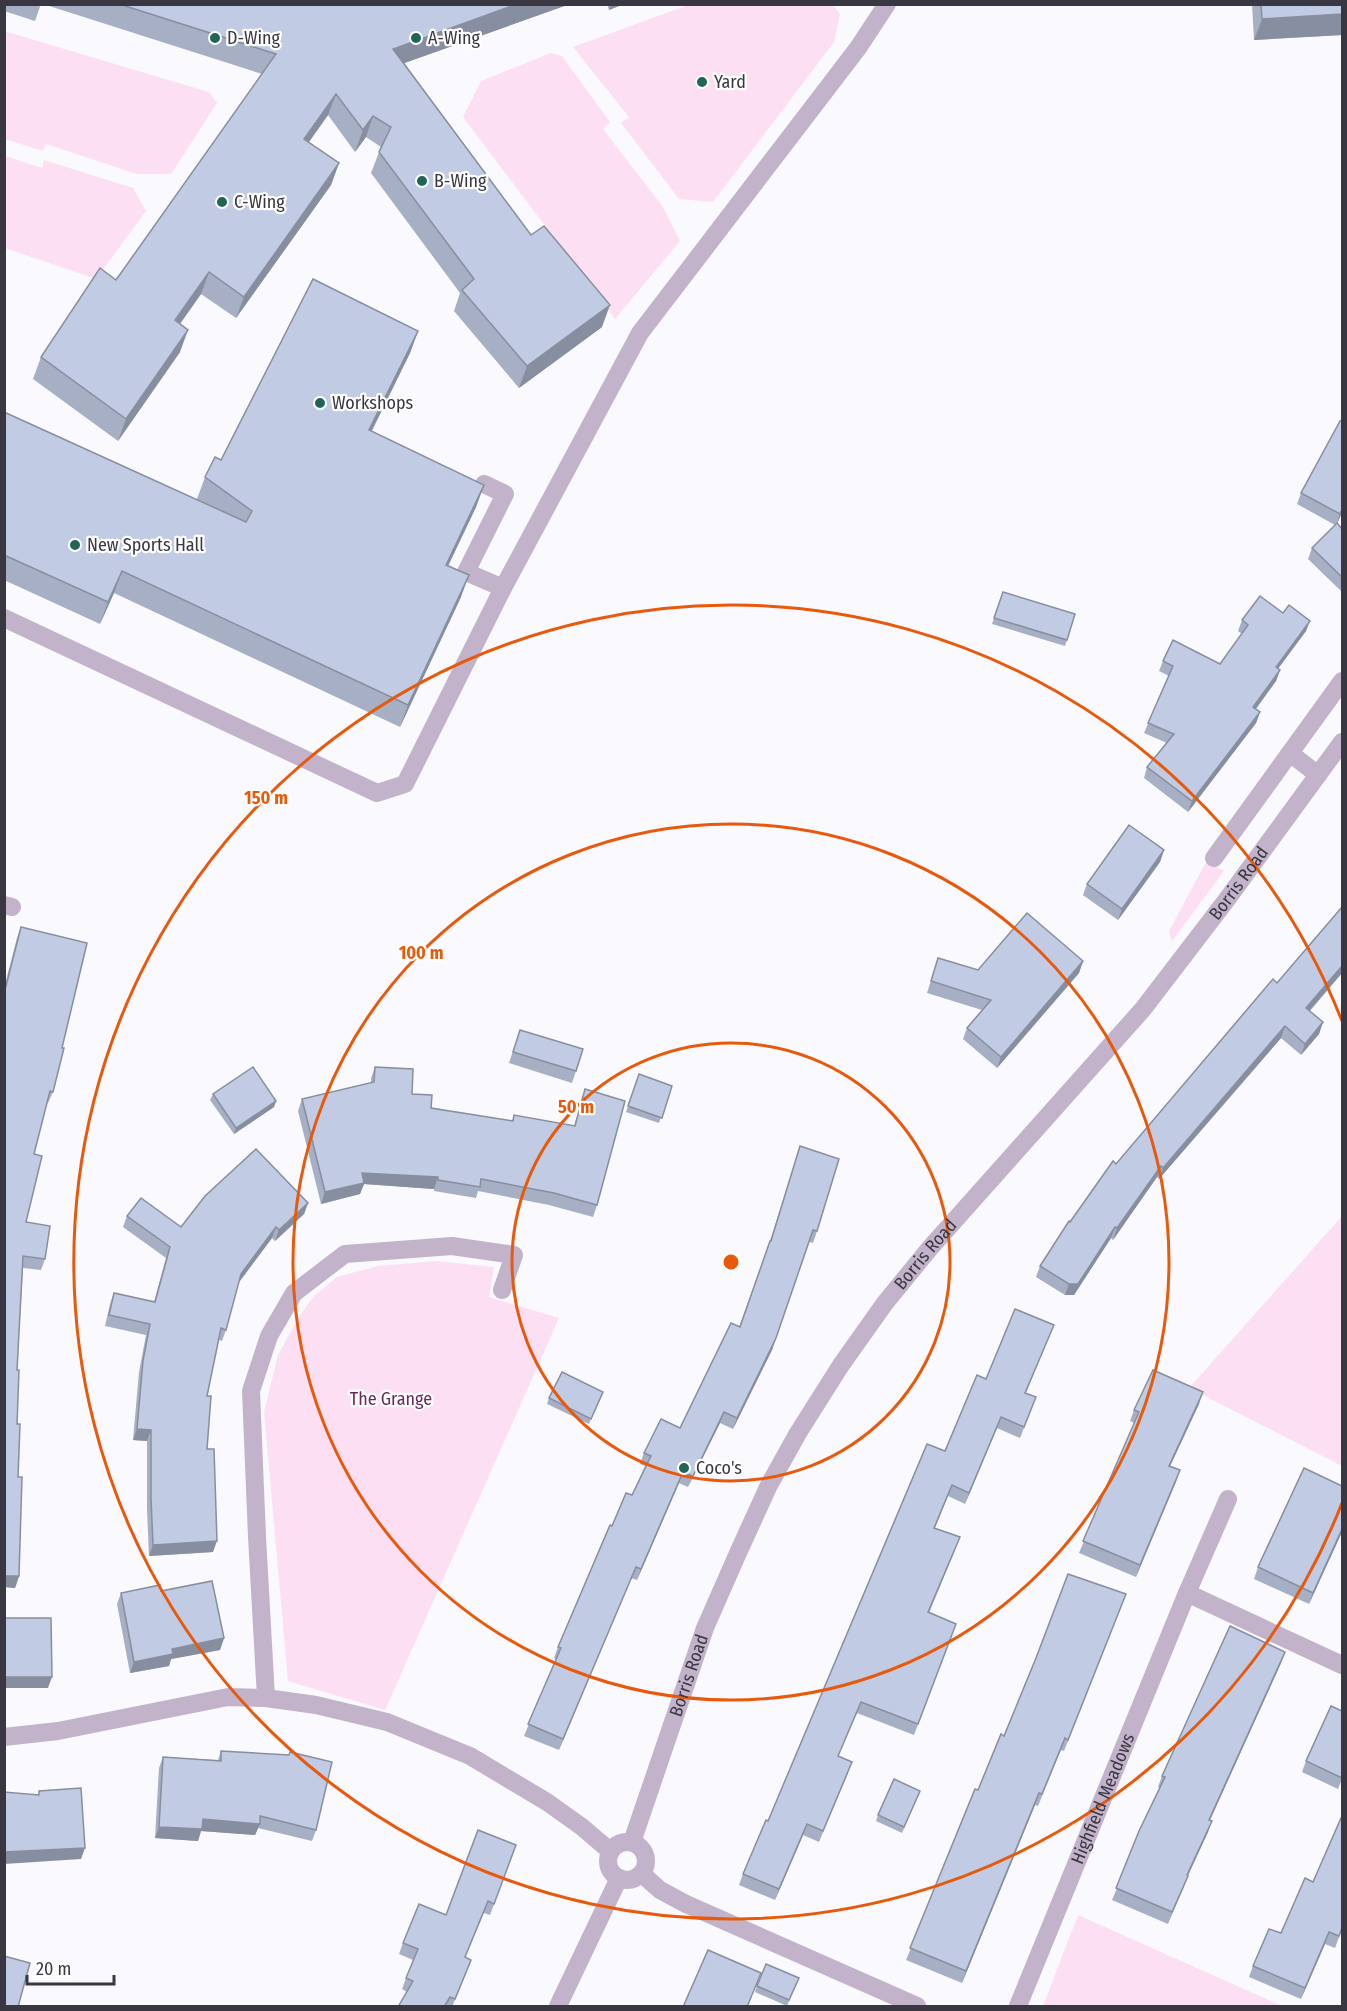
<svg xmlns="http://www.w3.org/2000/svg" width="1347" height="2011" viewBox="0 0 1347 2011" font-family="'Fira Sans Condensed',sans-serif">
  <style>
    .green { fill: #fddff4 }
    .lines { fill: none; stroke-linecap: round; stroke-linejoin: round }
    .minor { stroke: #c2b3ca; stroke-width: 18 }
    .wall { fill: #a6afc3 }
    .shaded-wall { fill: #878e9f }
    .building { fill: #c1cbe3; stroke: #878e9f; stroke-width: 1.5 }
    .ring { fill: none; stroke: #e8590c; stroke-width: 3 }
    .poi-dot { fill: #206556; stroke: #fff; stroke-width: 2 }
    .labels { text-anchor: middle; stroke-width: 4.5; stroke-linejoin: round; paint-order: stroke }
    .poi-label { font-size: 18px; fill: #393842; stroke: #fff; text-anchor: start }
    .street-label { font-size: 18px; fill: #393842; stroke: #fff }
    .park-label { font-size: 18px; fill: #662959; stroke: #fff }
    .centre { fill: #e8590c; stroke: #fff; stroke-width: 3 }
    .ring-label { font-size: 18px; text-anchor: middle; font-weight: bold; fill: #e8590c; stroke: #fff; stroke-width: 4.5; stroke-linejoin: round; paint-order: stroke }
  </style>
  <rect width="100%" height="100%" fill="#f9f9fe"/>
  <!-- green -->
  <g class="green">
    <polygon points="691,4 833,5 840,14 834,42 713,202 679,199 621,123 629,117 573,47"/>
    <polygon points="4,31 209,92 217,103 171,174 137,174 46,144 43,151 5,139"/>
    <polygon points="551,53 562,56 610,122 603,129 663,207 680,241 615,319 463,117 481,81"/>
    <polygon points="5,156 42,168 44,160 133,188 146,211 96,279 5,248"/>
    <polygon points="1206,862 1224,871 1172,941 1169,931"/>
    <polygon points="1342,1216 1342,1466 1189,1388"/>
    <polygon points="436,1261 494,1267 489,1297 559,1318 385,1710 288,1681 264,1412 278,1355 297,1320 313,1297 337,1277 378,1266"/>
    <polygon points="1078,1915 1282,2006 1043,2006"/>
  </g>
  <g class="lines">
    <!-- minor -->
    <g class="minor">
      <polyline points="484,484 505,494 466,572 503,588 640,333 858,48 887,4"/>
      <polyline points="4,618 377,793 405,784 503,588"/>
      <polyline points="1290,753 1318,775"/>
      <polyline points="1214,858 1342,681"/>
      <polyline points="4,905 12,907"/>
      <polyline points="1187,1593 1228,1499"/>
      <polyline points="266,1698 257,1537 251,1391 269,1336 294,1293 345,1254 452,1246 514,1255 502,1290"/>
      <polyline points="4,1737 58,1731 228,1697 266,1698 316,1705 387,1722 470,1756 547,1802 582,1827 610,1851"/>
      <circle cx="627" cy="1861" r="19"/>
      <path id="s1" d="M 632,1842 L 705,1628 L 738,1553 L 769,1485 L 798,1433 L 841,1365 L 885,1303 L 930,1248 L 1143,1009 L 1228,898 L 1342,742"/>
      <polyline points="642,1874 660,1890 686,1904 917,2006"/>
      <polyline points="558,2006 619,1878"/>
      <path id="s2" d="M 1018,2006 L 1187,1593 L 1342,1665"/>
    </g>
  </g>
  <!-- wall -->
  <g class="wall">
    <polygon points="4,4 41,4 35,21 4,11"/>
    <polygon points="43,4 570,4 404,63 531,235 602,327 519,388 454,311 460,293 371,173 381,147 366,137 355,152 328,115 309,142 339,163 331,185 236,318 201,294 180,324 180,352 118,441 33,379 41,357 116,280 262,74"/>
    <polygon points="607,4 624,4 609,10"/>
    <polygon points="1252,4 1342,4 1342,35 1254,40"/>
    <polygon points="418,331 410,353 372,431 484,485 476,507 448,566 461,597 400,727 114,593 100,624 4,580 4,412 204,503 197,499 205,477 221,460"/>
    <polygon points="1301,493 1342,513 1337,523 1342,529 1342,592 1308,559 1312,548 1335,525 1297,504"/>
    <polygon points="1003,592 1075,614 1065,646 992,624"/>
    <polygon points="1242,620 1306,631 1278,668 1280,670 1276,681 1256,709 1260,712 1256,723 1188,812 1144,778 1147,767 1167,743 1144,733 1169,676 1159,671 1163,661 1220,664 1242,634 1238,631"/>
    <polygon points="1164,850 1160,862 1118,920 1083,895 1087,884"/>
    <polygon points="21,927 62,1048 53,1092 48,1103 47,1103 34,1154 26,1222 45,1259 41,1270 23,1268 17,1370 19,1576 15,1588 4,1587 4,988 17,938"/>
    <polygon points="938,958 978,970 1083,961 1079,973 997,1068 963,1039 967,1028 982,1010 927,993"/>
    <polygon points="1342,973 1310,1011 1323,1022 1319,1034 1301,1055 1281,1038 1159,1179 1157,1177 1113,1240 1111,1238 1074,1295 1065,1295 1036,1277 1040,1266 1070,1222 1116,1164 1277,983"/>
    <polygon points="520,1030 576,1071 572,1083 509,1063"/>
    <polygon points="375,1067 431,1108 512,1121 514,1115 574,1126 585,1089 597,1205 593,1217 549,1205 478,1191 476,1198 434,1191 434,1189 364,1184 360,1194 321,1204 298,1111 302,1099 371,1083 371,1078"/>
    <polygon points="639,1074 672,1086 659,1123 626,1112"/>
    <polygon points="213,1094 276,1101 274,1107 234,1134 210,1100"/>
    <polygon points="800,1146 817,1231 813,1243 809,1242 772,1350 733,1429 720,1423 688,1487 679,1483 637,1580 631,1578 559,1750 524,1736 556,1659 554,1658 558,1647 612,1526 632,1495 645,1466 640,1464 644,1453 680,1428 739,1327 770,1241"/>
    <polygon points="308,1203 304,1214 275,1241 272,1238 238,1283 226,1330 222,1341 219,1340 207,1396 207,1449 213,1552 149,1556 147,1509 147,1441 133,1440 139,1372 146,1335 105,1326 110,1304 114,1293 154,1302 166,1258 123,1227 127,1216 181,1227"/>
    <polygon points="1054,1325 1026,1393 1032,1408 1020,1438 997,1428 965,1504 948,1496 935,1528 956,1548 929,1613 952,1635 914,1735 857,1713 838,1756 848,1773 819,1842 803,1835 775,1900 739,1885 743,1874 945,1451 986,1379"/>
    <polygon points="603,1392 589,1424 547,1404 549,1398"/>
    <polygon points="1199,1404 1170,1466 1180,1470 1136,1577 1079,1553 1134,1423 1130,1421 1134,1410"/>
    <polygon points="1342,1532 1309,1604 1254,1579 1258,1567"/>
    <polygon points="161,1591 224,1638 220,1650 171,1659 169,1666 130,1673 117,1604 121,1593"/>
    <polygon points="1126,1594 1064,1751 1061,1750 1038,1806 1035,1805 962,1983 906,1960 978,1790 1004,1736"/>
    <polygon points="1281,1663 1210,1820 1208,1832 1188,1876 1184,1887 1168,1924 1112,1900 1160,1788 1158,1787 1162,1776"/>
    <polygon points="1331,1706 1342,1779 1338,1789 1302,1772 1306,1761"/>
    <polygon points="221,1751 316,1830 312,1841 258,1828 255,1835 201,1831 198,1841 155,1838 159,1768 163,1757 218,1760"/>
    <polygon points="920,1791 902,1833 876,1821 878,1815"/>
    <polygon points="516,1845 490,1915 484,1913 465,1957 467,1971 452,2007 398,2007 407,1992 402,1989 413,1960 399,1954 403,1943 446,1915"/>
    <polygon points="1342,1929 1335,1948 1325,1944 1301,1999 1249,1977 1253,1966 1281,1933"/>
    <polygon points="799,1978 787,2006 755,1992 757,1986"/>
  </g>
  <!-- shaded-wall -->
  <g class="shaded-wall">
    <polygon points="517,4 570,4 385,70 393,49"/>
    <polygon points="611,4 624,4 609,10"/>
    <polygon points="1342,14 1342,35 1254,40 1262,19"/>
    <polygon points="336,94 328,115 296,160 304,139"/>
    <polygon points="373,116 366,137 355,152 363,130"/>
    <polygon points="339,163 331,185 236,318 244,297"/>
    <polygon points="209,272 201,294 167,342 175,320"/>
    <polygon points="610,305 602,327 519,388 527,366"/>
    <polygon points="188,330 180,352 118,441 126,419"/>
    <polygon points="418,331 410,353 361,452 369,430"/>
    <polygon points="484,485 476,507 438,587 446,565"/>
    <polygon points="1342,509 1342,513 1336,526 1340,514"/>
    <polygon points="122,571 114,593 100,624 108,602"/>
    <polygon points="469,575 461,597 400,727 408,705"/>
    <polygon points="1310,621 1306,631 1272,677 1276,667"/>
    <polygon points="1280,670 1276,681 1249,718 1253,707"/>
    <polygon points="1260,712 1256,723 1188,812 1192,801"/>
    <polygon points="1164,850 1160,862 1118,920 1122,909"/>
    <polygon points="1083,961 1079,973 997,1068 1001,1057"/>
    <polygon points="1342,966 1342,973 1302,1019 1306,1008"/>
    <polygon points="1323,1022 1319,1034 1301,1055 1305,1044"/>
    <polygon points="1285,1026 1281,1038 1159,1179 1163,1168"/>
    <polygon points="276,1101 274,1107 234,1134 236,1128"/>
    <polygon points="1161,1166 1157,1177 1113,1240 1117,1228"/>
    <polygon points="362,1173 438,1177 434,1189 364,1184 360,1194 321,1204 325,1192"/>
    <polygon points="308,1203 304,1214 275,1241 279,1230"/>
    <polygon points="276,1227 272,1238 237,1285 241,1274"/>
    <polygon points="1115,1227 1111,1238 1074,1295 1065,1295 1069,1284"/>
    <polygon points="776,1338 772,1350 733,1429 737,1418"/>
    <polygon points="1203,1392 1199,1404 1165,1477 1169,1466"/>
    <polygon points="724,1412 720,1423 688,1487 693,1476"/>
    <polygon points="1001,1417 997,1428 965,1504 969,1493"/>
    <polygon points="137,1429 151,1430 147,1441 133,1440"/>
    <polygon points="1180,1470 1176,1482 1136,1577 1140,1565"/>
    <polygon points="683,1472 679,1483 637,1580 641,1569"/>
    <polygon points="1342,1529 1342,1532 1309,1604 1313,1593"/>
    <polygon points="217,1541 213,1552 149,1556 153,1545"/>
    <polygon points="636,1567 631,1578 559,1750 563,1739"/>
    <polygon points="4,1576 19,1576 15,1588 4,1587"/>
    <polygon points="224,1638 220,1650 171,1659 169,1666 130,1673 134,1662 172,1649"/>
    <polygon points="1285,1652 1281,1663 1205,1831 1209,1820"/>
    <polygon points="4,1677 52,1677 48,1688 4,1688"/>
    <polygon points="1039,1793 1035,1805 962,1983 966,1971"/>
    <polygon points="203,1819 260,1824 255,1835 201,1831 198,1841 155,1838 159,1827"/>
    <polygon points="1212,1821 1208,1832 1182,1887 1187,1875"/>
    <polygon points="807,1824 803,1835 775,1900 779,1889"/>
    <polygon points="85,1848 81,1859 4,1864 4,1852"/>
    <polygon points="1329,1932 1325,1944 1301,1999 1305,1988"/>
  </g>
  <!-- building -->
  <g class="building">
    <polygon points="119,4 517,4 393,49 531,235 544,226 610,305 527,366 462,290 474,279 379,152 391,127 373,116 363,130 336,94 304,139 339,163 244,297 209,272 175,320 188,330 126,419 41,357 100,268 116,280 276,54"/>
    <polygon points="1261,4 1342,4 1342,14 1262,19"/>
    <polygon points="313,279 418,331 369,430 484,485 446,565 469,575 408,705 122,571 108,602 4,555 4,412 246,522 252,511 205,477 215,457 221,460"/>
    <polygon points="1342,420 1342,509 1340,514 1301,493 1340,421"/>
    <polygon points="1337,523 1342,529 1342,577 1312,548"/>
    <polygon points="1003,592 1075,614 1067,640 994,618"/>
    <polygon points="1260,596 1283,613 1289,605 1310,621 1276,667 1280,670 1253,707 1260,712 1192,801 1147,767 1174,734 1148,723 1173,666 1163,661 1173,640 1220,664 1248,625 1242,620"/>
    <polygon points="1129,825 1164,850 1122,909 1087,884"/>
    <polygon points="1342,907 1342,966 1306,1008 1323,1022 1305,1044 1285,1026 1163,1168 1161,1166 1117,1228 1115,1227 1078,1284 1069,1284 1040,1266 1069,1221 1070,1222 1113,1161 1116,1164 1273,979 1277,983"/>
    <polygon points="1027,913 1083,961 1001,1057 967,1028 991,1000 931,981 938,958 978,970"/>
    <polygon points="21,927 87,943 62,1048 64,1048 53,1092 50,1091 34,1154 42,1156 26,1222 50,1226 45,1259 23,1256 17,1370 19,1370 17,1424 20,1424 18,1477 22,1477 19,1576 4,1576 4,994"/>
    <polygon points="520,1030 583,1049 576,1071 513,1052"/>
    <polygon points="253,1067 276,1101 236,1128 213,1094"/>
    <polygon points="375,1067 413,1069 412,1094 432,1095 431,1108 513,1121 514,1115 575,1126 585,1089 625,1101 597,1205 554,1193 481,1179 480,1187 438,1180 438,1177 362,1173 364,1183 325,1192 302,1099 374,1082"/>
    <polygon points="639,1074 672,1086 662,1118 628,1106"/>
    <polygon points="800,1146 839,1159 817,1231 813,1230 776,1338 737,1418 724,1412 693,1476 683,1472 641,1569 636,1567 563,1739 528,1724 561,1648 558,1647 610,1525 612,1526 626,1493 632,1495 651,1456 644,1453 661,1419 680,1428 731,1323 740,1327 770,1241 771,1241"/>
    <polygon points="256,1149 308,1203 279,1230 276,1227 241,1274 226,1330 221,1328 207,1396 211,1396 207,1449 214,1449 217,1541 153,1545 151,1498 151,1430 137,1429 143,1361 150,1324 109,1315 114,1293 155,1302 170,1247 127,1216 141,1198 181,1227 205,1196"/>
    <polygon points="1015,1309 1054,1325 1025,1393 1036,1397 1024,1427 1001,1417 969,1493 952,1485 934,1528 960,1537 928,1612 956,1624 918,1724 861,1702 838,1756 852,1762 823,1831 807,1824 779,1889 743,1874 766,1820 768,1821 927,1444 945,1451 977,1375 986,1379"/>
    <polygon points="1153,1370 1203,1392 1169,1466 1180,1470 1140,1565 1083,1541 1139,1412 1134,1410"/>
    <polygon points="562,1372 603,1392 591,1419 549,1398"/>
    <polygon points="1304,1468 1342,1486 1342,1529 1313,1593 1258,1567"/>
    <polygon points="1068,1574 1126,1594 1068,1740 1065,1738 1042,1794 1039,1793 966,1971 910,1948 975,1789 978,1790 1001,1734 1004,1736 1036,1658"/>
    <polygon points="212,1581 224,1638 172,1649 173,1654 134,1662 121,1593 160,1585 161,1591"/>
    <polygon points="4,1618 51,1618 52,1677 4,1677"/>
    <polygon points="1230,1626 1285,1652 1209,1820 1212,1821 1187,1875 1188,1876 1172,1912 1116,1888 1139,1831 1165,1777 1162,1776"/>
    <polygon points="1331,1706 1342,1711 1342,1778 1306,1761"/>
    <polygon points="221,1751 289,1755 290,1752 332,1762 316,1830 260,1816 260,1824 203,1819 202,1829 159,1827 163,1757 221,1761"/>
    <polygon points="894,1779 920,1791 904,1827 878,1815"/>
    <polygon points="81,1788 85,1848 4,1852 4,1792 39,1795 39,1791"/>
    <polygon points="1341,1818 1342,1819 1342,1928 1339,1936 1329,1932 1305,1988 1253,1966 1269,1929 1281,1933 1305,1878 1313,1882"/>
    <polygon points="478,1830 516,1845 494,1904 488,1901 465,1957 471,1960 455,1999 450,1997 444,2007 398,2007 413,1981 406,1978 418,1949 403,1943 419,1904 446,1915"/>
    <polygon points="708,1950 761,1973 747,2007 683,2007"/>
    <polygon points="4,1956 30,1963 18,2007 4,2007"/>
    <polygon points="766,1964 799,1978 789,2000 757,1986"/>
  </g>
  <!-- distance rings -->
  <g class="ring">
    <circle cx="731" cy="1262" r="219"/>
    <circle cx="731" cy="1262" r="438"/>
    <path d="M1342 1503A657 657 0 1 1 1342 1021"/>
  </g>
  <!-- markers -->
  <g class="poi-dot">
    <circle cx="215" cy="38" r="6"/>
    <circle cx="416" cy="38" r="6"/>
    <circle cx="702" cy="82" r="6"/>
    <circle cx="422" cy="181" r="6"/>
    <circle cx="222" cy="202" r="6"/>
    <circle cx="320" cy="403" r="6"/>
    <circle cx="75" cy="545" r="6"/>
    <circle cx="684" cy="1468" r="6"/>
  </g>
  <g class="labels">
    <!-- poi labels -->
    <g class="poi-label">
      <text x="227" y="44">D-Wing</text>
      <text x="428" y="44">A-Wing</text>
      <text x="714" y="88">Yard</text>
      <text x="434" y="187">B-Wing</text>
      <text x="234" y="208">C-Wing</text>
      <text x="332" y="409">Workshops</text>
      <text x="87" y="551">New Sports Hall</text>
      <text x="696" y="1474">Coco's</text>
    </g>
    <!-- street labels -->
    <g class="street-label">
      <text dy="6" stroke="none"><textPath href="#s1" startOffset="1148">Borris Road</textPath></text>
      <text dy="6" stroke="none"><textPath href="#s1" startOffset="662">Borris Road</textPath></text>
      <text dy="6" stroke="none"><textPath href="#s1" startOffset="176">Borris Road</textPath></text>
      <text dy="6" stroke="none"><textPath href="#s2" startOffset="224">Highfield Meadows</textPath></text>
    </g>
    <!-- park labels -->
    <g class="park-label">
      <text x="391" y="1405">The Grange</text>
    </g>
  </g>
  <circle cx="731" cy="1262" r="9" class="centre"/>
  <g class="ring-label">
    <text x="266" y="804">150 m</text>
    <text x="421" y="959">100 m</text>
    <text x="576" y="1113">50 m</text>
  </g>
  <!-- border -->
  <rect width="1347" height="2011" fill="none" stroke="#393842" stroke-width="12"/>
  <!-- scale -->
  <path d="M27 1975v9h87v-9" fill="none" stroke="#393842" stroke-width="3"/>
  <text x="36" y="1975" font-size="18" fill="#393842" stroke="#ffffff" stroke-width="4.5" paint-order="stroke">20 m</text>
</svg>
